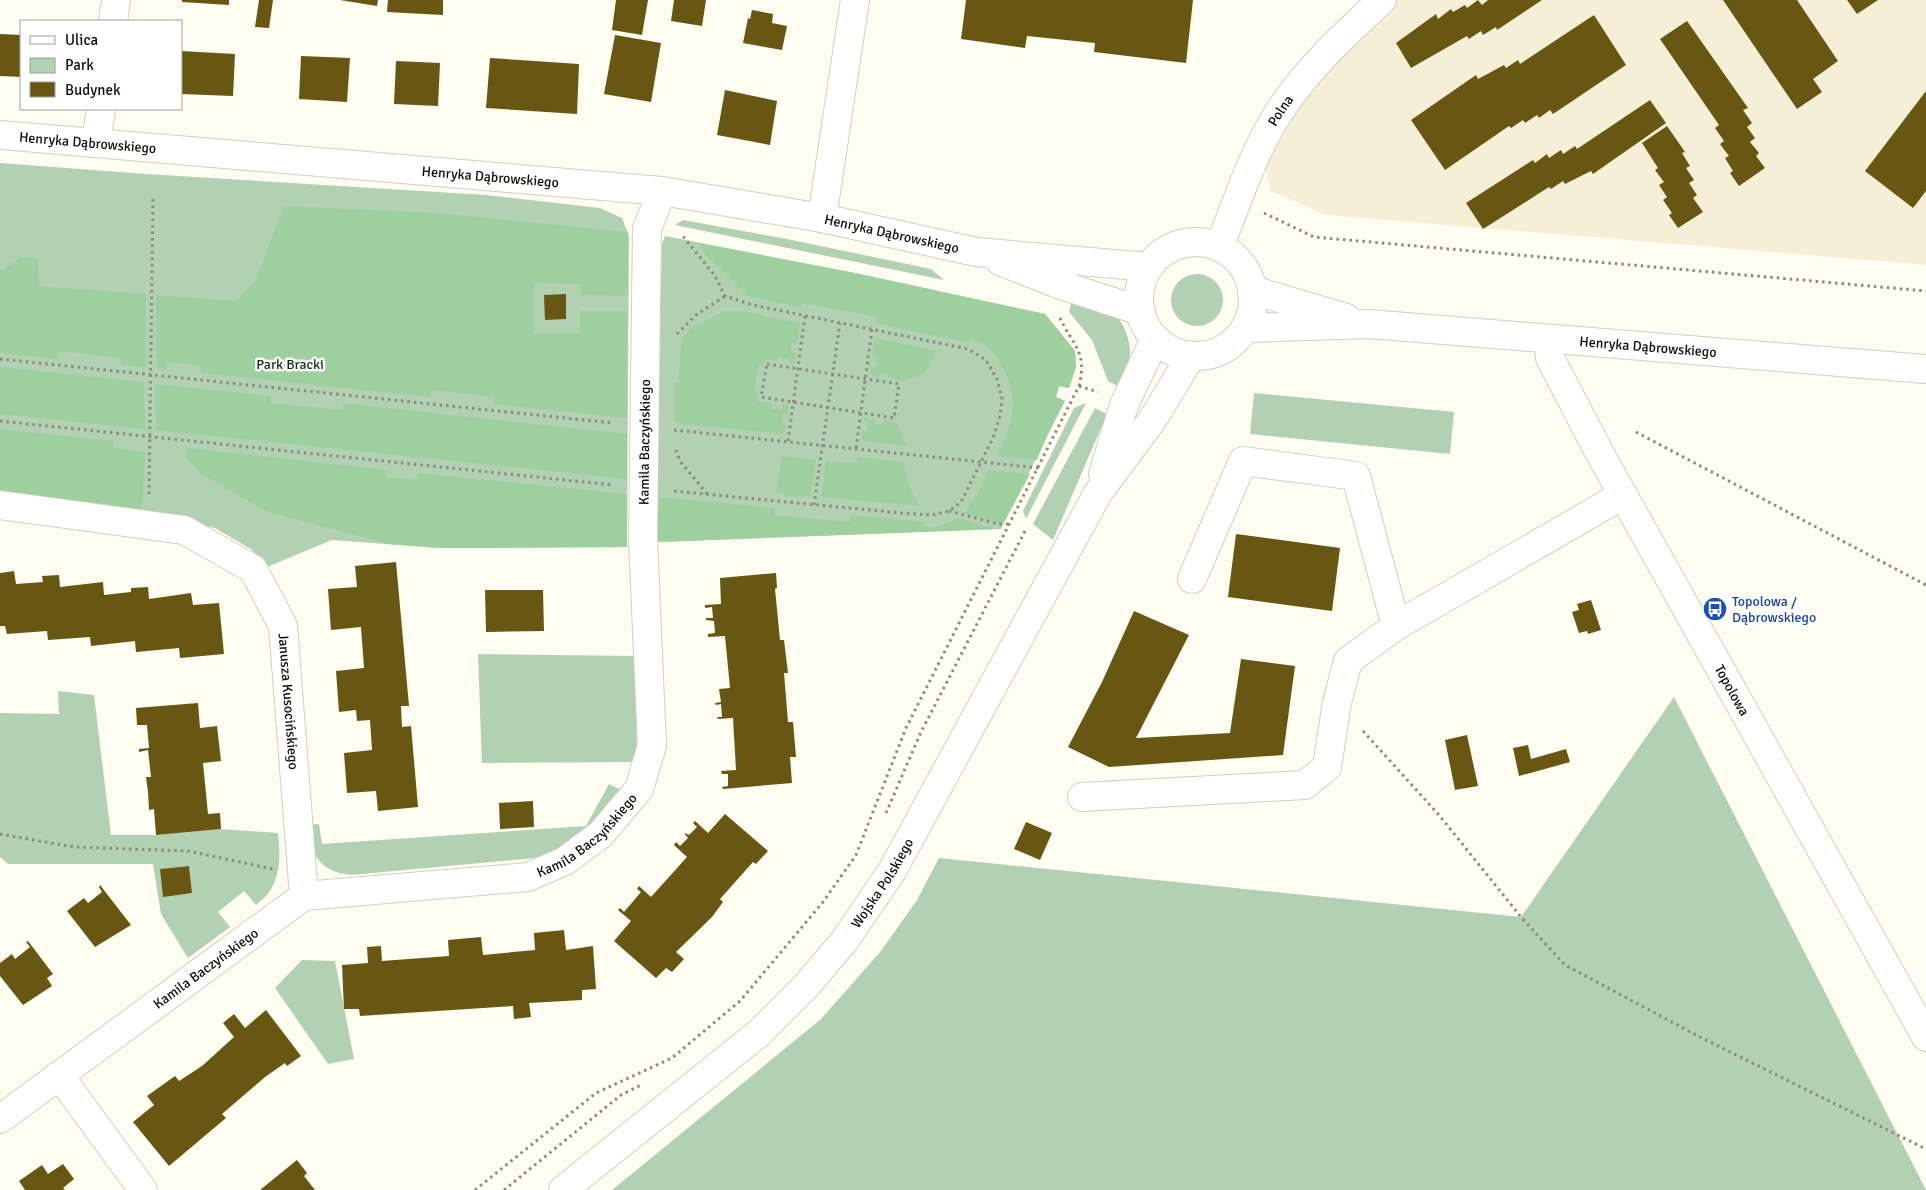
<svg xmlns="http://www.w3.org/2000/svg" width="1926" height="1190" viewBox="0 0 1926 1190" font-family="Signika,sans-serif">
  <style>
    .built { fill: #f6efd7 }
    .green { fill: #b2d1b2; fill-rule: evenodd }
    .forest { fill: #9ed09f }
    .building { fill: #685713 }
    .lines { fill: none; stroke-linecap: round; stroke-linejoin: round }
    .minor-casing { stroke: #d3cfbe; stroke-width: 30 }
    .path { stroke: #8c8a81; stroke-width: 3; stroke-dasharray: 2.5 4; stroke-linecap: butt }
    .minor { stroke: #fff; stroke-width: 28 }
    .labels { text-anchor: middle; stroke-width: 5; stroke-linejoin: round; paint-order: stroke }
    .street-label { font-size: 14px; fill: #0d0c06; stroke: #fff }
    .park-label { font-size: 14px; fill: #0e3211; stroke: #fff }
    .transit-label { font-size: 14px; fill: #164399; stroke: #fff; text-anchor: start }
  </style>
  <rect width="100%" height="100%" fill="#fffcf1"/>
  <!-- built -->
  <polygon class="built" points="1382,0 1926,0 1926,265 1326,215 1270,191 1262,143"/>
  <!-- green -->
  <g class="green">
    <polygon points="0,163 146,174 486,195 600,208 622,218 629,236 627,547 440,548 332,540 267,567 251,549 215,528 172,519 0,495"/>
    <polygon points="683,220 787,239 931,269 944,280 675,225"/>
    <polygon points="665,236 855,273 1045,314 1075,351 1076,367 1069,388 1059,386 1056,397 1065,401 1001,529 658,542 657,421 662,244"/>
    <circle cx="1197" cy="300" r="26"/>
    <path d="M 1072,299 C 1083,303 1102,305 1112,312 C 1126,323 1134,349 1128,365 C 1126,373 1122,380 1119,387 L 1108,381 L 1092,340 L 1069,312 Z"/>
    <polygon points="1254,393 1454,412 1450,454 1250,434"/>
    <polygon points="1086,403 1026,519 1023,511 1074,408"/>
    <polygon points="1095,408 1107,414 1053,540 1033,524"/>
    <polygon points="478,654 635,656 637,762 482,763"/>
    <path d="M 58,691 L 94,695 L 111,835 L 156,835 L 221,829 L 278,833 C 281,861 281,887 256,905 L 244,891 L 218,912 L 230,927 L 188,958 L 161,914 L 153,864 L 8,864 L 0,857 L 0,713 L 59,714 ZM 189,866 L 192,893 L 163,896 L 161,869 Z"/>
    <polygon points="1674,697 1926,1190 612,1190 821,1019 881,951 917,900 939,858 1521,917"/>
    <path d="M 609,784 L 621,790 L 588,830 L 571,844 L 535,858 L 351,875 C 317,871 313,854 304,825 L 319,824 L 322,844 L 586,826 Z"/>
    <polygon points="302,960 335,961 354,1059 328,1064 275,988"/>
  </g>
  <!-- forest -->
  <g class="forest">
    <polygon points="284,206 438,213 628,232 628,296 581,295 580,284 534,283 533,333 580,333 580,311 627,311 627,418 493,404 493,397 431,390 430,397 201,373 201,366 167,362 165,370 156,368 156,295 236,301 256,279"/>
    <path d="M 698,243 L 855,273 L 1045,314 L 1075,351 L 1076,367 L 1069,388 L 1059,386 L 1056,397 L 1065,401 L 1049,430 L 1037,460 L 996,456 C 1000,448 1005,440 1008,431 C 1021,396 1006,354 972,338 L 970,343 L 876,323 L 876,317 L 803,303 L 802,308 L 748,296 L 707,256 Z"/>
    <polygon points="21,257 38,259 39,286 146,294 145,367 121,365 120,358 59,351 57,359 0,353 0,269 3,271"/>
    <path d="M 724,311 L 742,311 L 800,323 L 797,343 L 792,343 L 791,352 L 796,353 L 795,364 L 789,362 L 789,358 L 779,357 L 778,360 L 765,359 L 763,366 L 759,365 L 754,392 L 758,394 L 757,401 L 772,403 L 771,409 L 781,410 L 782,404 L 789,405 L 787,415 L 783,414 L 782,425 L 786,425 L 784,434 L 675,423 L 674,383 L 679,382 C 681,330 677,335 724,311 Z"/>
    <polygon points="875,338 937,351 924,374 903,381 888,378 889,374 880,373 879,376 870,375 871,366 876,367 876,356 872,355"/>
    <polygon points="0,367 144,382 145,429 0,414"/>
    <polygon points="155,384 270,396 270,403 343,410 343,403 627,434 627,479 156,430"/>
    <polygon points="864,418 874,420 874,424 883,425 884,420 897,423 907,446 861,441 862,431 867,431 868,422 864,420"/>
    <polygon points="0,429 114,441 114,448 145,452 142,512 0,495"/>
    <polygon points="187,448 388,470 387,477 417,480 418,473 627,494 627,547 440,548 388,544 268,512 198,472 186,456"/>
    <polygon points="782,456 816,460 810,497 784,496 783,493 776,493"/>
    <polygon points="858,457 903,462 909,486 920,506 821,497 826,461 857,463"/>
    <polygon points="989,470 1030,474 1003,524 964,513 977,495"/>
    <polygon points="657,497 774,508 774,515 850,522 851,515 924,522 924,527 937,527 959,518 995,529 657,542"/>
  </g>
  <!-- building -->
  <g class="building">
    <polygon points="182,0 229,0 229,5 182,2"/>
    <polygon points="259,0 273,0 269,28 255,27"/>
    <polygon points="340,0 378,0 377,6"/>
    <polygon points="388,0 443,0 443,15 387,12"/>
    <polygon points="616,0 648,0 642,35 612,30"/>
    <polygon points="674,0 706,0 702,26 671,21"/>
    <polygon points="966,0 1193,0 1186,63 1094,52 1095,43 1027,36 1025,48 961,39"/>
    <polygon points="1478,0 1482,5 1488,0 1542,0 1497,30 1496,27 1483,35 1481,31 1469,39 1467,36 1411,68 1396,43 1436,14 1438,19 1451,9 1453,12 1465,5 1467,8"/>
    <polygon points="1723,0 1797,0 1838,61 1813,79 1822,92 1797,109"/>
    <polygon points="1847,0 1878,0 1857,14"/>
    <polygon points="752,10 773,14 772,23 787,26 782,50 743,43 748,18 750,19"/>
    <polygon points="1594,15 1626,65 1553,114 1550,110 1539,118 1537,115 1525,123 1523,120 1511,128 1509,126 1445,170 1411,120 1476,75 1478,79 1504,65 1506,68 1518,60 1520,64"/>
    <polygon points="1687,21 1748,108 1743,110 1752,123 1747,127 1755,138 1750,142 1759,153 1756,156 1765,168 1739,186 1730,173 1733,171 1725,158 1729,156 1720,144 1724,141 1715,128 1719,125 1660,39"/>
    <polygon points="0,34 21,35 21,77 0,76"/>
    <polygon points="615,35 661,43 651,102 604,94"/>
    <polygon points="181,51 235,54 233,96 181,94"/>
    <polygon points="301,56 350,58 347,102 299,99"/>
    <polygon points="490,58 579,64 577,114 486,108"/>
    <polygon points="396,61 440,63 438,106 394,104"/>
    <polygon points="725,90 777,101 770,145 717,135"/>
    <polygon points="1926,91 1926,191 1913,208 1865,171"/>
    <polygon points="1650,100 1666,123 1593,174 1591,171 1565,184 1563,181 1551,189 1549,187 1483,229 1466,203 1533,160 1535,163 1547,154 1549,158 1561,150 1563,154 1575,146 1577,149"/>
    <polygon points="1667,126 1685,152 1682,153 1690,166 1686,168 1694,180 1689,183 1697,195 1693,198 1703,212 1678,228 1669,215 1672,213 1663,200 1667,197 1659,185 1664,182 1655,170 1658,168 1642,143"/>
    <polygon points="566,294 566,319 545,320 544,295"/>
    <polygon points="1236,534 1340,548 1332,611 1228,597"/>
    <polygon points="396,562 409,706 401,706 402,727 411,726 418,807 378,811 376,791 347,793 344,753 372,750 370,720 357,721 356,710 339,712 336,671 364,668 361,627 331,630 328,589 357,587 355,566"/>
    <polygon points="14,571 16,584 43,582 42,576 59,575 60,587 103,582 104,595 131,592 131,588 148,587 149,599 191,593 193,605 219,603 224,654 180,658 179,648 136,652 135,641 91,646 90,637 48,640 47,631 7,634 5,626 0,626 0,573"/>
    <polygon points="776,573 777,588 775,589 780,640 784,640 788,673 784,673 788,722 793,722 796,757 790,757 792,783 723,789 722,787 728,786 728,774 722,774 721,771 736,770 733,718 718,719 717,717 722,717 721,704 716,705 715,703 721,702 719,689 730,688 725,636 708,637 708,634 715,633 714,621 706,620 706,618 713,618 712,607 705,608 705,605 721,604 720,578"/>
    <polygon points="485,590 543,590 544,631 486,632"/>
    <polygon points="1591,600 1601,630 1588,634 1587,631 1579,633 1572,612 1579,610 1577,604"/>
    <polygon points="1134,611 1189,635 1136,738 1230,733 1241,659 1295,666 1283,755 1109,767 1068,747 1102,682"/>
    <polygon points="198,703 200,728 217,726 221,761 203,763 208,814 220,813 221,829 156,835 154,809 149,810 148,792 146,777 151,777 148,750 139,752 139,749 149,748 147,725 137,725 136,708"/>
    <polygon points="1467,735 1478,786 1455,790 1445,740"/>
    <polygon points="1528,745 1531,759 1566,749 1570,762 1519,776 1513,748"/>
    <polygon points="533,801 534,827 500,829 499,803"/>
    <polygon points="725,814 768,851 756,864 753,862 720,899 723,902 712,917 676,952 684,959 672,972 666,968 656,978 614,941 631,921 618,910 620,908 624,912 641,892 637,889 639,886 651,897 687,857 674,845 676,842 680,846 688,838 684,833 689,835 697,827 693,823 695,821 708,833"/>
    <polygon points="1026,822 1052,833 1040,860 1014,849"/>
    <polygon points="189,866 192,893 163,897 160,869"/>
    <polygon points="100,885 131,925 95,947 67,911 84,898 88,903 102,892 99,887"/>
    <polygon points="564,930 566,950 593,946 596,989 582,990 582,1000 529,1003 531,1017 514,1019 513,1006 360,1016 359,1009 344,1009 342,965 368,963 367,947 381,946 382,961 449,956 448,940 481,937 483,955 535,950 534,933"/>
    <polygon points="28,941 53,974 47,978 52,986 23,1005 0,976 0,963 12,954 15,959 30,947 26,942"/>
    <polygon points="266,1010 301,1056 287,1066 285,1063 265,1077 222,1114 226,1118 169,1166 133,1122 154,1105 147,1096 175,1076 179,1081 202,1066 234,1037 223,1023 234,1014 245,1028"/>
    <polygon points="297,1160 307,1173 304,1176 315,1190 260,1190"/>
    <polygon points="63,1164 74,1179 63,1188 65,1190 25,1190 19,1181 42,1165 48,1174"/>
  </g>
  <g class="lines">
    <!-- minor casing -->
    <g class="minor-casing">
      <g id="minor">
        <polyline points="113,21 116,0"/>
        <path id="s1" d="M 0,135 L 662,191 L 822,218 L 976,252 L 1149,267"/>
        <polyline points="96,143 101,109"/>
        <polyline points="822,218 855,0"/>
        <circle cx="1196" cy="299" r="57"/>
        <path id="s2" d="M 1219,247 C 1238,201 1253,151 1281,109 C 1309,67 1345,34 1382,0"/>
        <polyline points="1000,261 1061,285 1141,311"/>
        <polyline points="1252,290 1346,318"/>
        <path id="s3" d="M 1245,328 L 1369,324 L 1926,369"/>
        <path id="s4" d="M 1548,339 L 1550,358 L 1599,452 L 1926,1037"/>
        <polyline points="1103,474 1124,405 1155,339"/>
        <path id="s5" d="M 0,505 L 184,530 L 253,569 L 283,626 L 304,896"/>
        <polyline points="1192,579 1243,461 1356,476 1396,626"/>
        <polyline points="1082,797 1305,785 1327,767 1337,702 1348,661 1396,626 1623,495"/>
        <polyline points="59,1075 143,1190"/>
        <path id="s6" d="M 0,1119 L 304,896 L 528,877 L 565,861 L 601,834 L 639,789 L 652,746 L 643,539 L 647,229 L 662,191"/>
        <path id="s7" d="M 563,1190 L 759,1033 L 807,985 L 845,940 L 892,871 L 1098,493 L 1153,419 L 1191,356"/>
      </g>
    </g>
    <!-- path -->
    <g class="path">
      <polyline points="1264,213 1314,237 1926,291"/>
      <polyline points="677,334 696,315 725,296"/>
      <polyline points="0,359 613,423"/>
      <polygon points="767,364 899,384 894,418 761,397"/>
      <polyline points="1079,386 1098,392"/>
      <polyline points="0,421 613,485"/>
      <polyline points="674,430 1039,468"/>
      <polyline points="1636,432 1926,585"/>
      <polyline points="788,441 805,316"/>
      <polyline points="856,448 872,329"/>
      <polyline points="676,450 680,461 708,495"/>
      <polyline points="674,491 901,513 932,515 949,511 961,502 993,438 1000,416 1002,399 997,379 986,360 968,349 753,305 725,296 715,276 682,235"/>
      <polyline points="149,494 153,197"/>
      <polyline points="814,505 840,323"/>
      <polyline points="949,511 998,524 1010,524"/>
      <polyline points="1363,731 1439,815 1521,917 1565,965 1698,1036 1926,1149"/>
      <polyline points="886,813 921,732 1025,531"/>
      <polyline points="0,834 74,847 188,851 273,869"/>
      <path d="M 475,1190 L 596,1093 L 672,1058 L 740,1001 L 823,902 L 856,855 L 906,728 L 1079,386 C 1088,351 1072,345 1059,316"/>
      <polyline points="504,1190 621,1095 643,1084"/>
    </g>
    <!-- minor -->
    <use href="#minor" class="minor"/>
  </g>
  <!-- icons -->
  <defs>
    <g id="bus-disc" transform="scale(1.25)"><circle r="9.5" fill="#1a4fb4" stroke="#fff"/><path d="M-5-6H5V4H4V6H2V4H-2V6H-4V4H-5ZM-3.5-4V0h7V-4ZM-3.5 1.2v1.5H-2V1.2ZM2 1.2v1.5H3.5V1.2Z" fill="#fff"/></g>
  </defs>
  <g fill-rule="evenodd">
    <use href="#bus-disc" x="1715" y="609"/>
  </g>
  <g class="labels">
    <!-- street labels -->
    <g class="street-label">
      <text dy="5" stroke="none"><textPath href="#s2" startOffset="150">Polna</textPath></text>
      <text dy="5" stroke="none"><textPath href="#s1" startOffset="88">Henryka Dąbrowskiego</textPath></text>
      <text dy="5" stroke="none"><textPath href="#s1" startOffset="492">Henryka Dąbrowskiego</textPath></text>
      <text dy="5" stroke="none"><textPath href="#s1" startOffset="898">Henryka Dąbrowskiego</textPath></text>
      <text dy="5" stroke="none"><textPath href="#s3" startOffset="404">Henryka Dąbrowskiego</textPath></text>
      <text dy="5" stroke="none"><textPath href="#s6" startOffset="1095">Kamila Baczyńskiego</textPath></text>
      <text dy="5" stroke="none"><textPath href="#s4" startOffset="398">Topolowa</textPath></text>
      <text dy="5" stroke="none"><textPath href="#s5" startOffset="405">Janusza Kusocińskiego</textPath></text>
      <text dy="5" stroke="none"><textPath href="#s6" startOffset="675">Kamila Baczyńskiego</textPath></text>
      <text dy="5" stroke="none"><textPath href="#s7" startOffset="446">Wojska Polskiego</textPath></text>
      <text dy="5" stroke="none"><textPath href="#s6" startOffset="255">Kamila Baczyńskiego</textPath></text>
    </g>
    <!-- park labels -->
    <g class="park-label">
      <text x="290" y="369">Park Bracki</text>
    </g>
    <!-- transit labels -->
    <g class="transit-label">
      <text x="1732" y="606">Topolowa /<tspan x="1732" dy="16">Dąbrowskiego</tspan></text>
    </g>
  </g>
  <!-- legend -->
  <rect x="20" y="20" width="162" height="90" fill="#ffffff" stroke="#9e9e9b"/>
  <rect x="30" y="36" width="25" height="8" fill="#ffffff" stroke="#9e9e9b"/>
  <text x="65" y="45" font-size="15" fill="#0d0c06">Ulica</text>
  <rect x="30" y="58" width="25" height="15" fill="#b2d1b2" stroke="#9e9e9b"/>
  <text x="65" y="70" font-size="15" fill="#0d0c06">Park</text>
  <rect x="30" y="82" width="25" height="15" fill="#685713" stroke="#9e9e9b"/>
  <text x="65" y="95" font-size="15" fill="#0d0c06">Budynek</text>
</svg>
